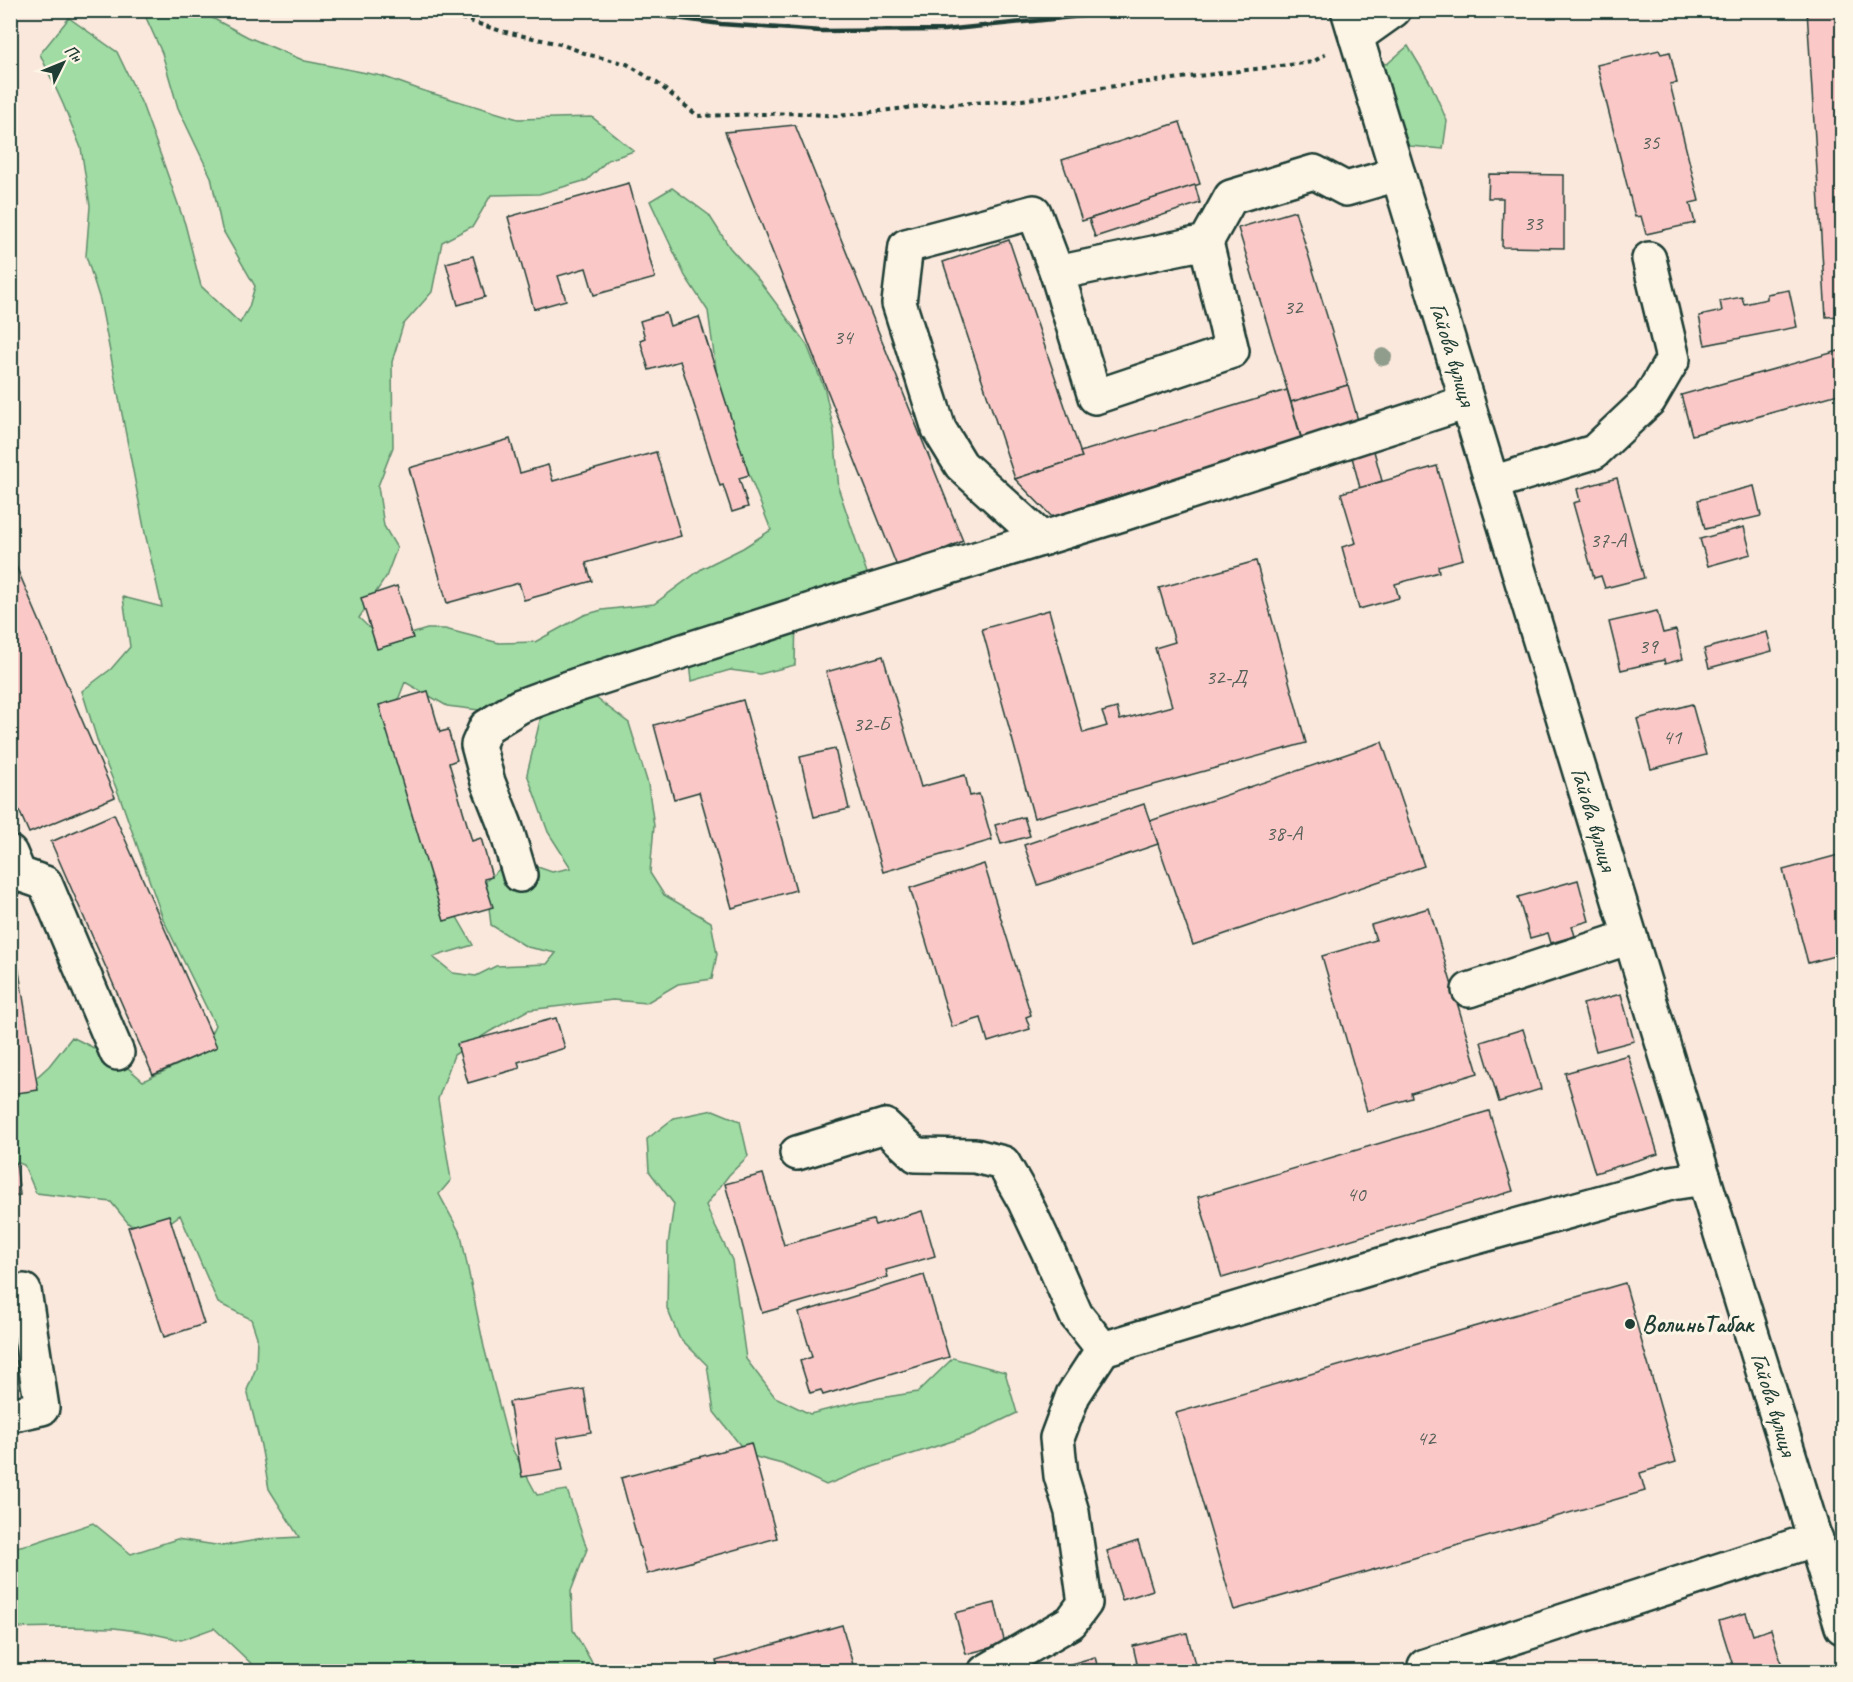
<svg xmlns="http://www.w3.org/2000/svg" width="1853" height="1682" viewBox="0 0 1853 1682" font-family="Caveat,sans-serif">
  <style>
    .green { fill: #a0dca3; stroke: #608c6c; stroke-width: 1.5 }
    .building { fill: #fac9c7; stroke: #1f3d34; stroke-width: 1.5 }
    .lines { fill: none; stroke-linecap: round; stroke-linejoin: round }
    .minor-casing { stroke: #1f3d34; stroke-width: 38 }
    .path { stroke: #1f3d34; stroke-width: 4; stroke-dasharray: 4.5 4.5; stroke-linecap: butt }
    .minor { stroke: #fcf5e5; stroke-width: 33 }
    .rail { stroke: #1f3d34; stroke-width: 4.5 }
    .tree { fill: #909c8c }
    .poi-dot { fill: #1f3d34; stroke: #fcf5e5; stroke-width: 2 }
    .labels { text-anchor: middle; stroke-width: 6; stroke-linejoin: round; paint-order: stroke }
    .number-label { font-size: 21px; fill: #566059 }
    .street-label { font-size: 24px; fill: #1f3d34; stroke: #fcf5e5 }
    .poi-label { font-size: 24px; font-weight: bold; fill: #1f3d34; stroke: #fcf5e5; text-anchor: start }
  </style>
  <rect width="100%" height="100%" fill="#fbe8dc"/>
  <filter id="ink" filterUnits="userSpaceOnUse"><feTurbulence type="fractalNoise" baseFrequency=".0167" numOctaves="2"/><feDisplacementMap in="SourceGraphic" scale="12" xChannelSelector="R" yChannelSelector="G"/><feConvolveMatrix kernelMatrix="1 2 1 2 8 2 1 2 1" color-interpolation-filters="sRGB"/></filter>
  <g filter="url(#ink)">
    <!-- green -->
    <g class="green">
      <polygon points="143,11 199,11 248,37 305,61 382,76 421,90 518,119 592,117 634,151 608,160 587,180 539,194 491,195 473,226 442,242 432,292 403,325 392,362 393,447 378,486 384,526 397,548 386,577 359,618 384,642 427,629 445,629 499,643 535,642 584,615 602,610 654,604 703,568 743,548 771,530 741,454 722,413 708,311 685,276 650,201 672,188 709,215 730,248 758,279 807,345 825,390 834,431 839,490 868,576 796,613 795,665 760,674 730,670 692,681 688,641 573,688 479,710 447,706 405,682 386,731 408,755 442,891 473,945 433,957 453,973 476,976 496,966 547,964 556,953 527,947 491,925 486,881 512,858 552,872 571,868 548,832 527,774 543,708 592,695 629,723 648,784 654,826 650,873 664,895 711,922 717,954 712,979 678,984 646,1003 613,1000 528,1010 489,1032 454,1055 438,1099 451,1180 439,1194 461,1235 484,1347 509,1443 537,1495 567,1490 587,1549 571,1591 573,1630 597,1671 259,1671 214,1628 181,1640 145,1632 114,1628 62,1627 11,1628 11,1548 34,1543 93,1523 131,1554 177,1539 222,1546 263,1539 299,1537 269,1489 261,1446 247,1390 256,1368 257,1337 251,1319 218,1303 180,1215 161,1229 129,1224 111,1202 36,1193 24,1165 11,1160 10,1096 17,1095 49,1066 72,1037 120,1061 143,1081 201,1054 215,1025 163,919 121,800 99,746 82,691 111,669 130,647 123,597 162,607 145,533 100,300 86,256 90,206 81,148 63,104 40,54 69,18 117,52 142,104 161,156 185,224 201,286 240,323 249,307 255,286 222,229 211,177 178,108 162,53"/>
      <polygon points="1408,46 1431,84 1447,121 1443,149 1410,146 1386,138 1373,61 1387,64"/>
      <polygon points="713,1110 740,1121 748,1156 729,1175 706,1205 714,1224 732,1260 746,1359 775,1397 810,1414 861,1401 918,1392 953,1358 1005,1372 1017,1413 971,1435 866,1469 826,1485 782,1464 748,1455 714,1412 707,1365 679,1337 667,1308 668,1244 674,1204 649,1171 647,1139 674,1118"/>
    </g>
    <!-- building -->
    <g class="building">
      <polygon points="1807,10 1842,10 1842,316 1826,317"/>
      <polygon points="1659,50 1661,54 1670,52 1677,83 1670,84 1699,201 1690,203 1695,223 1646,234 1641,216 1635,217 1597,65"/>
      <polygon points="1180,122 1200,184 1082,221 1062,160"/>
      <polygon points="795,125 963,541 898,569 725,132"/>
      <polygon points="1489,174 1564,175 1564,248 1502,247 1503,198 1488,198"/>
      <polygon points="629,183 655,278 594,295 586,268 558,276 566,300 534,309 508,217"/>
      <polygon points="1195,185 1200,203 1095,237 1089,219"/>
      <polygon points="1295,211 1348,385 1291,402 1238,228"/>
      <polygon points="1009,240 1082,457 1015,479 943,262"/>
      <polygon points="473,256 485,297 458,305 446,263"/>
      <polygon points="1789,290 1797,327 1705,345 1699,316 1722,311 1720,301 1742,297 1744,304 1767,299 1767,294"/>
      <polygon points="666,313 670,326 699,317 749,475 739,478 748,507 732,512 723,485 720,486 680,361 649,370 640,340 645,338 640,321"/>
      <polygon points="1842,350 1842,393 1692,435 1681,395"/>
      <polygon points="1348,385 1359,424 1302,440 1291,402"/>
      <polygon points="1287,390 1301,438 1052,517 1015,479 1082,457 1080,452"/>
      <polygon points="510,439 520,473 548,465 553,481 656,452 681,536 586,563 592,581 524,600 519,583 447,603 409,468"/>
      <polygon points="1374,451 1382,481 1360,488 1352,457"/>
      <polygon points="1437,466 1463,559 1438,566 1439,572 1395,584 1399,598 1359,609 1342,547 1356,543 1341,493"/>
      <polygon points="1617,478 1644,578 1605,588 1601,576 1594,578 1573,503 1580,501 1577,489"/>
      <polygon points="1754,486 1761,516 1705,529 1698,500"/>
      <polygon points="1744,527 1751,554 1708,566 1700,539"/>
      <polygon points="10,552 115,797 29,833 10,790"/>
      <polygon points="1256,561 1306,743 1034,818 982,629 1049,610 1083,733 1107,726 1102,712 1117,708 1120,720 1172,706 1155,648 1175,642 1159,588"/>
      <polygon points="397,586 413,638 377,649 361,598"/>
      <polygon points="1657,611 1663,633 1676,630 1683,659 1665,664 1664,660 1621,670 1609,622"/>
      <polygon points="1767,632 1772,651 1709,668 1704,649"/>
      <polygon points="883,656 921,787 965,775 970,796 979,794 992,840 883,872 826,672"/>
      <polygon points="428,691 440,732 448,730 457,760 449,763 472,841 481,838 492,877 484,879 493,907 444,921 379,705"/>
      <polygon points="743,700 796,890 732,908 699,792 674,799 654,725"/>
      <polygon points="1692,704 1706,755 1651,769 1637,719"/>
      <polygon points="1382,742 1424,866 1193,945 1150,821"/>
      <polygon points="835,749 849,809 814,817 800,757"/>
      <polygon points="1144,804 1158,844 1038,885 1024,845"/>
      <polygon points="114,814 217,1047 153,1075 51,842"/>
      <polygon points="1024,817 1030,836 1001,844 995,825"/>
      <polygon points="1842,854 1842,954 1808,963 1783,870"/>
      <polygon points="984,864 1031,1015 1026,1017 1030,1029 988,1042 981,1018 952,1027 910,888"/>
      <polygon points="1578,880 1589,921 1572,926 1575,936 1551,943 1548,933 1530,938 1518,897"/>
      <polygon points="1429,908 1478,1073 1411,1093 1412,1098 1367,1111 1322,956 1376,940 1371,925"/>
      <polygon points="17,959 38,1090 10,1094 10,960"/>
      <polygon points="1621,994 1634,1041 1596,1051 1583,1004"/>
      <polygon points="556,1018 565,1048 518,1062 520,1068 468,1083 457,1044"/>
      <polygon points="1523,1029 1541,1089 1499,1102 1481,1042"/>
      <polygon points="1628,1055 1658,1154 1595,1173 1565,1073"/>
      <polygon points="1489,1111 1513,1191 1222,1278 1198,1197"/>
      <polygon points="16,1163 20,1195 10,1196 10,1164"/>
      <polygon points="763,1174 784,1245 873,1220 875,1225 922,1211 935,1256 886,1270 888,1277 762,1313 725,1184"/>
      <polygon points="169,1215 204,1324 164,1337 128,1227"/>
      <polygon points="924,1275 949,1357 823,1395 821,1390 810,1393 800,1361 812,1357 799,1313"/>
      <polygon points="1625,1283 1676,1462 1640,1473 1645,1491 1234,1610 1176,1413"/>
      <polygon points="584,1389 591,1432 557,1438 563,1470 522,1477 509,1402"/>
      <polygon points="751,1443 777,1538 647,1574 621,1478"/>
      <polygon points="1138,1541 1153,1590 1122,1600 1107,1551"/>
      <polygon points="995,1603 1005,1644 966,1654 955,1613"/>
      <polygon points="1746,1613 1753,1635 1771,1629 1784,1672 1735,1672 1719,1621"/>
      <polygon points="842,1625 855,1672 719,1672 716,1661"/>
      <polygon points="1187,1633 1197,1672 1139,1672 1133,1646"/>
      <polygon points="1095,1657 1099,1672 1043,1672"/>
    </g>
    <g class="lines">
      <!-- minor casing -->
      <g class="minor-casing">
        <g id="minor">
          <polyline points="1348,10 1693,1143 1842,1627"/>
          <polyline points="1356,37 1394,10"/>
          <polyline points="1206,242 1057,273 1095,397 1232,351 1206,242 1231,197 1314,172 1346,189 1398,174"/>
          <polyline points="1492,483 1594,452 1649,400 1673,359 1649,259"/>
          <polyline points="1042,539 961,465 939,429 899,303 906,246 1034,212 1057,273"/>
          <polyline points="10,853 19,874 45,883 117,1053"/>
          <polyline points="520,875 505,825 488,782 478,745 486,727 520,706 577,685 836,602 1122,514 1467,402"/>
          <polyline points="1469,990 1630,937"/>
          <polyline points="797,1153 885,1126 916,1155 975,1156 1003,1163 1024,1200 1048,1251 1076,1315 1103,1349 1440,1247 1671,1183 1704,1178"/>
          <polyline points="10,1415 42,1408 24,1291"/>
          <polyline points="1425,1666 1816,1539"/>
          <polyline points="985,1672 1071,1622 1085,1603 1072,1512 1061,1476 1057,1438 1073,1395 1103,1349"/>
        </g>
      </g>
      <!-- path -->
      <polyline class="path" points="435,10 501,31 560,44 590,55 627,64 657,83 698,116 797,113 837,116 923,106 1022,100 1115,86 1313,62 1326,54"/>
      <!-- minor -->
      <use href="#minor" class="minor"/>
      <!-- rail -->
      <polyline class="rail" points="615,10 721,24 821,31 944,30 1082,16 1107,10"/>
    </g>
    <!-- trees -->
    <circle class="tree" cx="1383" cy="357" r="9"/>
  </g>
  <!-- markers -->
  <circle class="poi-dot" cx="1630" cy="1324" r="6"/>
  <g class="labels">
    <!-- number labels -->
    <g class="number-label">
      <text x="1650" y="149">35</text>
      <text x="1533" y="230">33</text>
      <text x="1293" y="314">32</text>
      <text x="843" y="344">34</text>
      <text x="1608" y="547">37-А</text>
      <text x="1648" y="653">39</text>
      <text x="1226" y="684">32-Д</text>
      <text x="871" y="731">32-Б</text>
      <text x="1672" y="744">41</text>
      <text x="1284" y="840">38-А</text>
      <text x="1356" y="1201">40</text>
      <text x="1426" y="1445">42</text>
    </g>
    <!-- street labels -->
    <g class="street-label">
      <text transform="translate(1453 354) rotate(73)" y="8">Гайова вулиця</text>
      <text transform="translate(1594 819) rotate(73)" y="8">Гайова вулиця</text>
      <text transform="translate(1774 1404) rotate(73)" y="8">Гайова вулиця</text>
    </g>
    <!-- poi labels -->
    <g class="poi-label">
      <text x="1642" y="1332">ВолиньТабак</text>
    </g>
  </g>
  <!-- margin -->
  <rect width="1853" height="1682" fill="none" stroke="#fcf5e5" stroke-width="36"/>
  <rect x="18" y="18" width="1817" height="1646" fill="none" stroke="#1f3d34" stroke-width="2" filter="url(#ink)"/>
  <!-- north arrow -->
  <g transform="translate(63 63) rotate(47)" stroke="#fcf5e5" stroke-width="4.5" paint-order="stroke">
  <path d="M0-4.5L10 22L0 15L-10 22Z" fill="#1f3d34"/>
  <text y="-9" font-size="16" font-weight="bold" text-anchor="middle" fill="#1f3d34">Пн</text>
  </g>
</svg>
